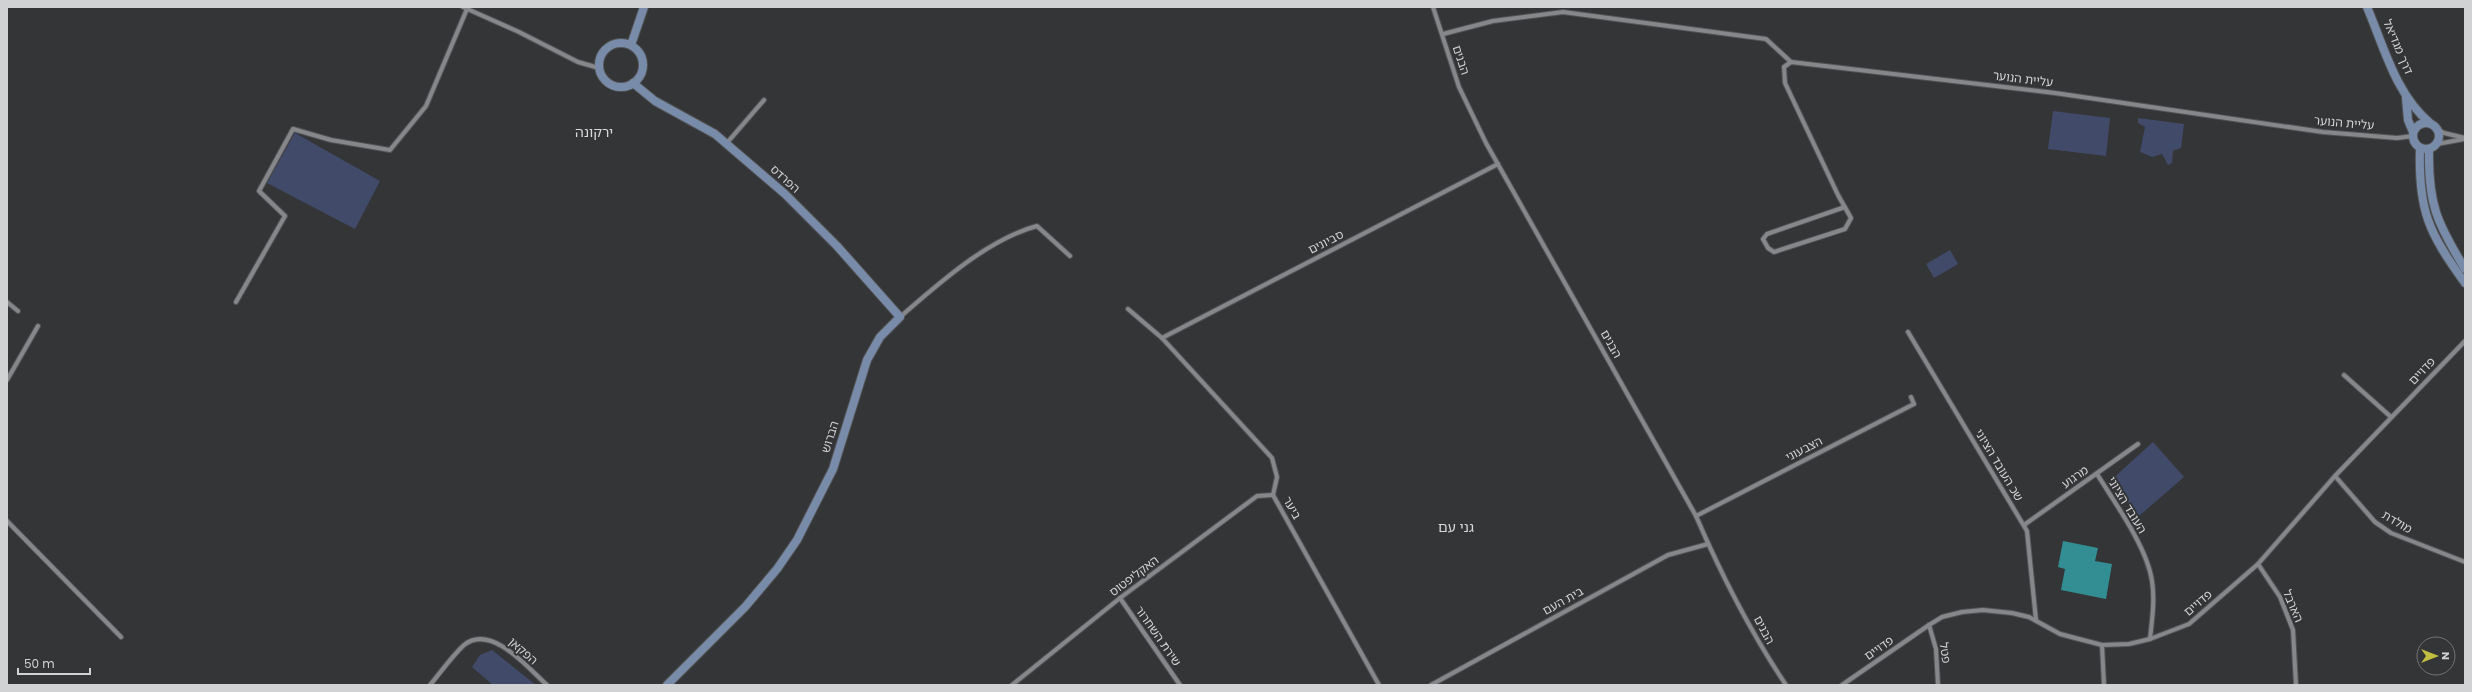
<svg xmlns="http://www.w3.org/2000/svg" width="2472" height="692" viewBox="0 0 2472 692" font-family="Poppins,'Noto Sans Hebrew',sans-serif">
  <style>
    .green { fill: #414b69 }
    .water { fill: #338e93 }
    .lines { fill: none; stroke-linecap: round; stroke-linejoin: round }
    .street-casing { stroke: #525355; stroke-width: 6 }
    .secondary-casing { stroke: #525355; stroke-width: 10 }
    .street { stroke: #86878a; stroke-width: 4 }
    .secondary { stroke: #788ba9; stroke-width: 8 }
    .labels { text-anchor: middle; stroke-width: 4; stroke-linejoin: round; paint-order: stroke }
    .street-label { font-size: 12px; fill: #d1d2d3; stroke: #343537 }
    .quarter-label { font-size: 14px; fill: #d7d8db; stroke: #343537 }
  </style>
  <rect width="100%" height="100%" fill="#343537"/>
  <!-- green -->
  <g class="green">
    <polygon points="2053,111 2110,118 2106,156 2048,149"/>
    <polygon points="2138,118 2184,124 2181,148 2173,151 2172,163 2168,165 2162,154 2152,157 2140,152 2145,127 2138,123"/>
    <polygon points="295,133 380,181 355,229 267,183"/>
    <polygon points="1950,250 1958,264 1934,278 1926,264"/>
    <polygon points="2153,442 2184,477 2139,516 2109,482"/>
    <polygon points="492,650 536,685 493,685 472,667 480,655"/>
  </g>
  <!-- water -->
  <polygon class="water" points="2063,541 2098,548 2095,561 2112,564 2106,599 2061,590 2065,569 2058,567"/>
  <g class="lines">
    <!-- street casing -->
    <g class="street-casing">
      <g id="street">
        <polyline points="463,7 519,32 578,62 599,68"/>
        <path d="M 1433,7 L 1459,87 L 1486,143 L 1696,516 C 1721,574 1751,633 1786,685"/>
        <polyline points="1443,34 1493,21 1563,12 1766,39 1791,62"/>
        <polyline points="2437,129 2444,133 2465,138"/>
        <polyline points="726,144 764,100"/>
        <polyline points="2437,144 2464,139"/>
        <polyline points="1845,207 1767,234 1763,239 1768,248 1774,252 1845,229 1851,218 1838,195 1785,83 1784,67 1791,62 2055,93 2323,132 2397,138 2413,136"/>
        <polyline points="7,302 18,311"/>
        <polyline points="236,302 285,216 259,191 293,129 331,140 390,150 426,106 467,9"/>
        <polyline points="1128,309 1162,338 1272,458 1277,477 1273,495 1379,685"/>
        <path d="M 900,317 C 938,284 988,239 1037,226 L 1070,256"/>
        <polyline points="1908,332 2027,531 2036,620"/>
        <polyline points="1162,338 1498,164"/>
        <polyline points="2344,375 2391,417"/>
        <polyline points="7,380 38,326"/>
        <path d="M 2097,474 C 2115,503 2147,547 2152,581 C 2155,600 2152,620 2150,639"/>
        <polyline points="2335,476 2375,522 2391,533 2465,562"/>
        <polyline points="1696,516 1914,404 1911,397"/>
        <polyline points="7,521 121,637"/>
        <polyline points="2024,525 2138,444"/>
        <polyline points="2258,564 2280,597 2293,630 2296,685"/>
        <polyline points="1120,598 1180,685"/>
        <polyline points="1929,625 1936,649 1938,685"/>
        <polyline points="2102,645 2104,685"/>
        <path d="M 430,685 C 441,672 452,656 464,645 C 491,623 528,668 547,685"/>
        <polyline points="1012,685 1120,598 1257,496 1273,495"/>
        <polyline points="1431,685 1668,555 1708,544"/>
        <polyline points="1842,685 1929,625 1942,617 1962,612 1983,610 2012,613 2029,617 2060,634 2102,645 2129,644 2150,639 2189,624 2258,564 2335,476 2465,341"/>
      </g>
    </g>
    <!-- secondary casing -->
    <g class="secondary-casing">
      <g id="secondary">
        <path d="M 2367,7 C 2384,47 2396,95 2430,123"/>
        <circle cx="621" cy="65" r="22"/>
        <polyline points="631,45 644,7"/>
        <polyline points="633,83 655,101 715,134 785,194 837,246 900,317 880,337 867,360 833,469 797,540 777,569 745,607 667,685"/>
        <polyline points="2406,98 2408,120 2413,132"/>
        <circle cx="2426" cy="136" r="13"/>
        <path d="M 2420,148 C 2418,211 2429,233 2465,283"/>
        <path d="M 2429,150 C 2428,204 2437,223 2465,269"/>
      </g>
    </g>
    <!-- street -->
    <use href="#street" class="street"/>
    <!-- secondary -->
    <use href="#secondary" class="secondary"/>
  </g>
  <g class="labels">
    <!-- street labels -->
    <g class="street-label">
      <text transform="translate(2398 47) rotate(67)" y="4">דרך מגדיאל</text>
      <text transform="translate(1461 60) rotate(72)" y="4">הבנים</text>
      <text transform="translate(2023 79) rotate(7)" y="4">עליית הנוער</text>
      <text transform="translate(2344 123) rotate(5)" y="4">עליית הנוער</text>
      <text transform="translate(785 179) rotate(42)" y="4">הפרדס</text>
      <text transform="translate(1326 242) rotate(-27)" y="4">סביונים</text>
      <text transform="translate(1611 344) rotate(61)" y="4">הבנים</text>
      <text transform="translate(2422 371) rotate(-46)" y="4">פדויים</text>
      <text transform="translate(830 437) rotate(-73)" y="4">הברוש</text>
      <text transform="translate(1804 449) rotate(-27)" y="4">הצבעוני</text>
      <text transform="translate(1999 465) rotate(59)" y="4">שכ העובד הציוני</text>
      <text transform="translate(2075 477) rotate(-35)" y="4">מרגוע</text>
      <text transform="translate(2127 505) rotate(59)" y="4">העובד הציוני</text>
      <text transform="translate(1292 508) rotate(61)" y="4">ביער</text>
      <text transform="translate(2397 522) rotate(30)" y="4">מולדת</text>
      <text transform="translate(1134 576) rotate(-37)" y="4">האקליפטוס</text>
      <text transform="translate(1563 601) rotate(-29)" y="4">בית העם</text>
      <text transform="translate(2198 603) rotate(-40)" y="4">פדויים</text>
      <text transform="translate(2293 606) rotate(67)" y="4">הארבל</text>
      <text transform="translate(1764 630) rotate(62)" y="4">הבנים</text>
      <text transform="translate(1158 636) rotate(55)" y="4">שירת השחרור</text>
      <text transform="translate(1879 648) rotate(-35)" y="4">פדויים</text>
      <text transform="translate(523 651) rotate(41)" y="4">הפקאן</text>
      <text transform="translate(1945 653) rotate(82)" y="4">פטל</text>
    </g>
    <!-- quarter labels -->
    <g class="quarter-label">
      <text x="594" y="137">ירקונה</text>
      <text x="1456" y="532">גני עם</text>
    </g>
  </g>
  <!-- border -->
  <rect width="2472" height="692" fill="none" stroke="#d1d2d3" stroke-width="16"/>
  <!-- north arrow -->
  <g transform="translate(2436 656) rotate(90)"><circle r="19" fill="#343537" stroke="#737475"/>
  <path d="M0-3L7 15L0 10L-7 15Z" fill="#bfbe42"/>
  <text y="-6" font-size="11" font-weight="bold" text-anchor="middle" fill="#d1d2d3">N</text>
  </g>
  <!-- scale -->
  <path d="M18 668v6h72v-6" fill="none" stroke="#d1d2d3" stroke-width="2"/>
  <text x="24" y="668" font-size="12" fill="#d1d2d3" stroke="#343537" stroke-width="3" paint-order="stroke">50 m</text>
</svg>
